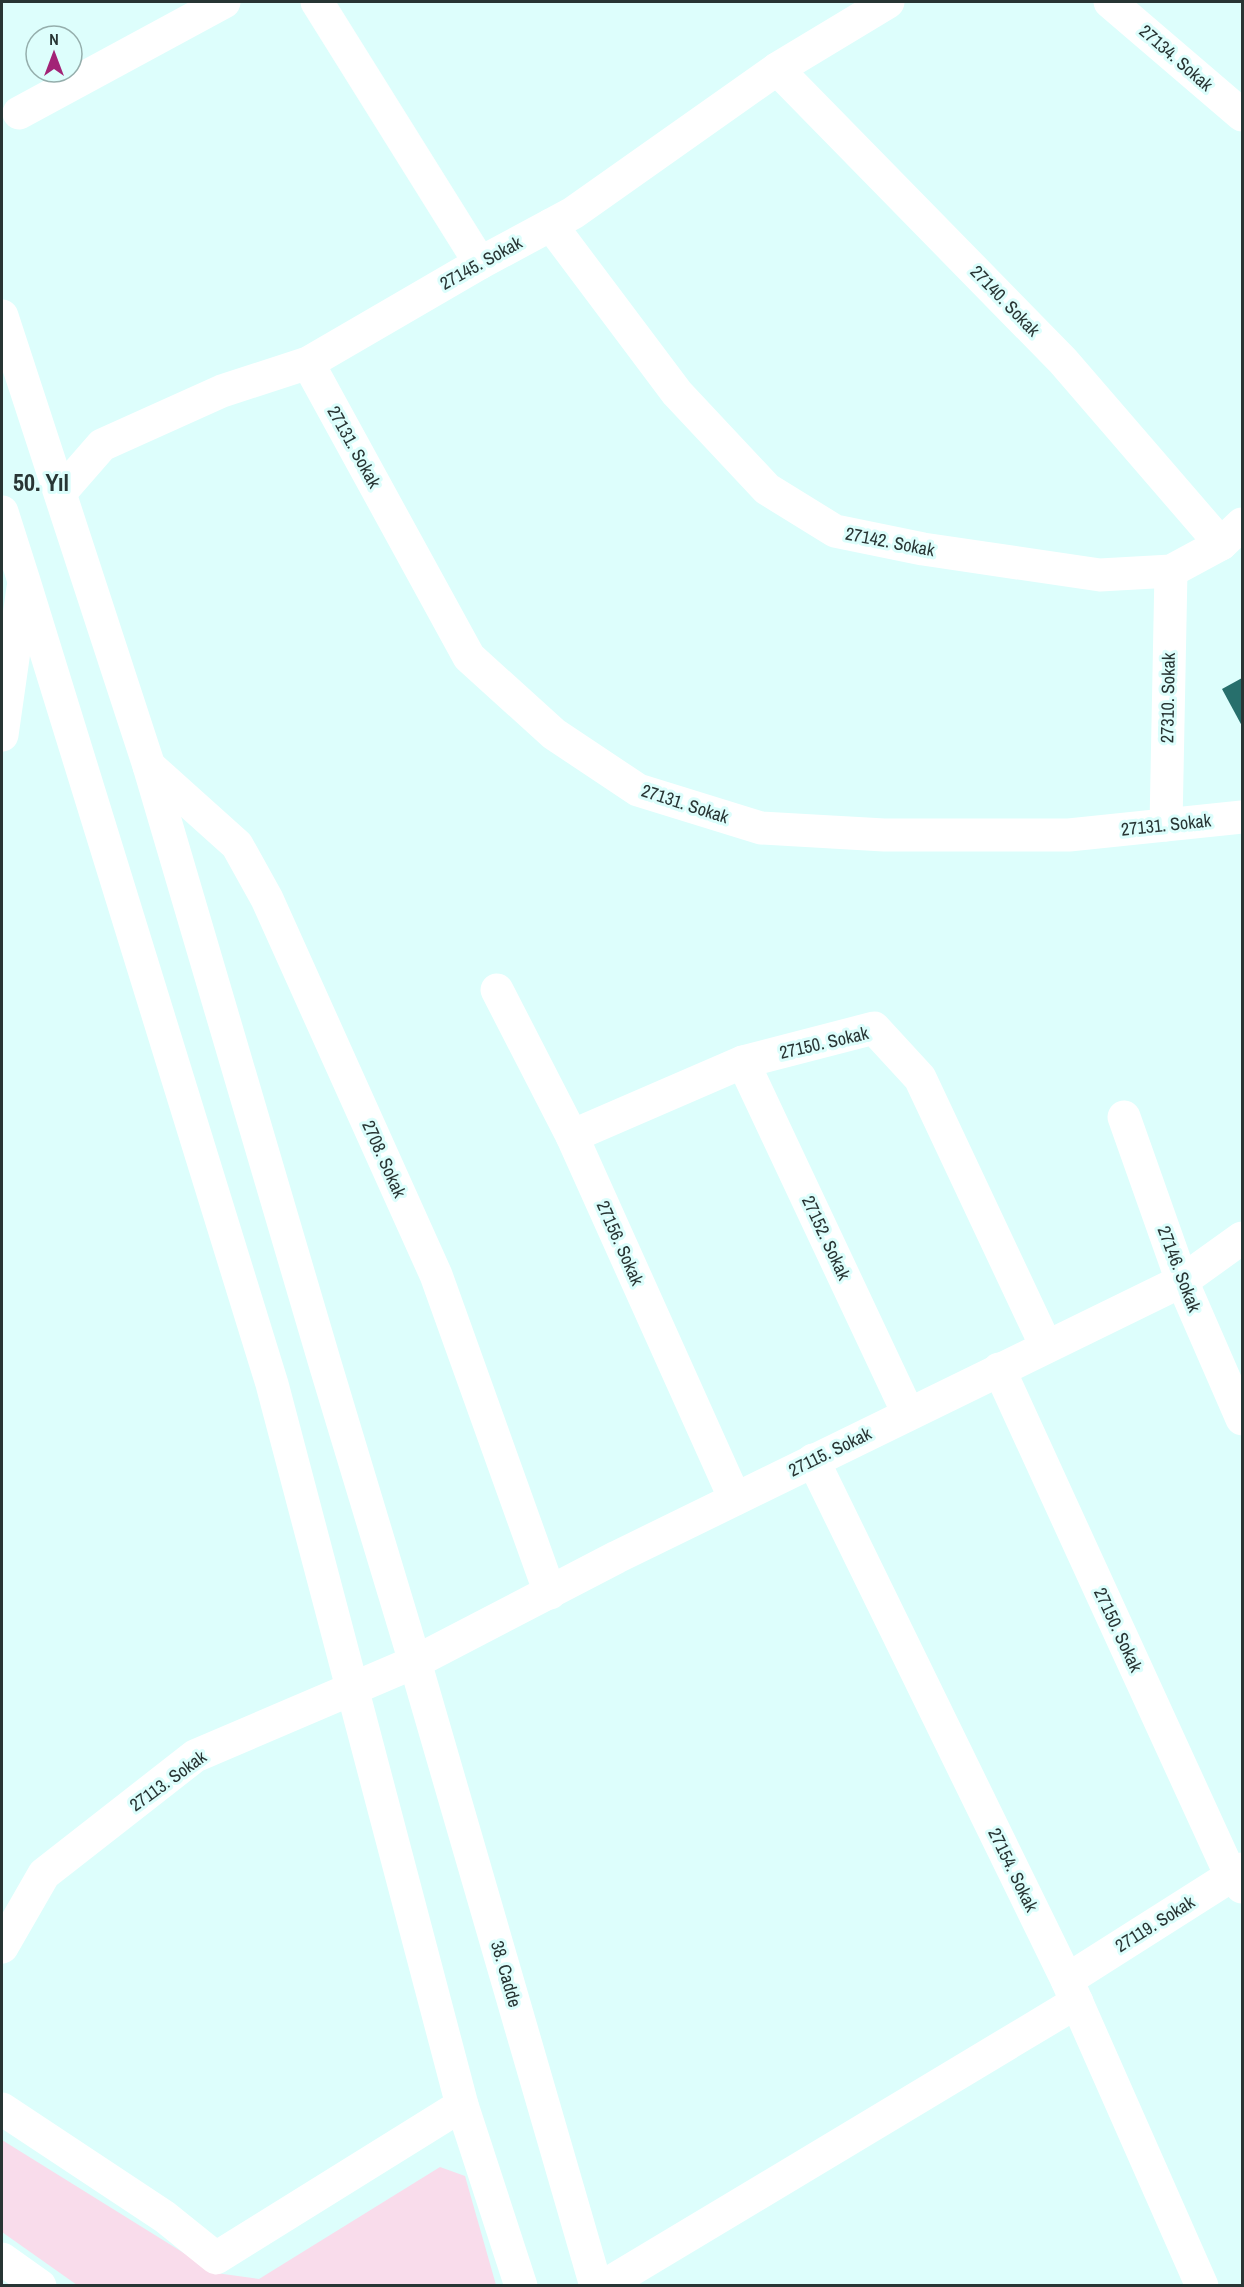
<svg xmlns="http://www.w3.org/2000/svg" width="1244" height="2287" viewBox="0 0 1244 2287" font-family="'Archivo Narrow',sans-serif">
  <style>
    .green { fill: #f9dceb }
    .building { fill: #276f6c }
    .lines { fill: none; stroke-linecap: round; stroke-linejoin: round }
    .minor { stroke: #fff; stroke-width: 33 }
    .labels { text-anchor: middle; stroke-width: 6; stroke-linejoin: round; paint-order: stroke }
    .street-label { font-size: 18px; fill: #283534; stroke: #ddfefc }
    .district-label { font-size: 24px; font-weight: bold; fill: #283534; stroke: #ddfefc }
  </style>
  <rect width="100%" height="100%" fill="#ddfefc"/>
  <!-- green -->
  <polygon class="green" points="2,2140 216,2273 259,2279 440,2167 465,2176 496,2285 77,2285 2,2232"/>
  <!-- building -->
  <polygon class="building" points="1242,678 1242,726 1222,689"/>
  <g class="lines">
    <!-- minor -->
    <g class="minor">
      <polyline points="317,2 480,263"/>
      <polyline points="1110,2 1242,115"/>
      <polyline points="777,69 1063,361 1221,544"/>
      <polyline points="19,113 224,2"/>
      <polyline points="551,225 677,393 767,489 835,531 923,549 1100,575 1171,571 1221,544 1242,524"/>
      <polyline points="2,316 149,766 326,1367 415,1662 596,2286"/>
      <polyline points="308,363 469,657 554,734 638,790 761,828 884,835 1069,835 1242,817"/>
      <polyline points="61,492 102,445 222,391 308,363 480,263 573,213 777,69 888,2"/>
      <polyline points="2,512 24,581 272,1384 462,2105 521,2286"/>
      <polyline points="2,735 23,588"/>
      <polyline points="149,766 237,845 267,899 436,1275 550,1593"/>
      <polyline points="1166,825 1171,571"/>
      <polyline points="497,990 572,1136 735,1499"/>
      <polyline points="743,1062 908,1413"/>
      <polyline points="1124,1117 1182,1281 1242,1419"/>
      <polyline points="572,1136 743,1062 874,1028 920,1078 1046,1346"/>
      <polyline points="999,1369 1231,1876 1242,1887"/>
      <polyline points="813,1460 1067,1980 1202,2286"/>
      <polyline points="2,1947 44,1874 195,1756 415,1662 617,1557 1182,1281 1242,1238"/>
      <polyline points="1067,1980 1242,1869"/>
      <polyline points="2,2109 165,2217 216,2258 462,2105"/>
      <polyline points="2,2259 40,2286"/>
      <polyline points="604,2286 1077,2002"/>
    </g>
  </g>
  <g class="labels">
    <!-- street labels -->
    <g class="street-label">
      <text transform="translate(1176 58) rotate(41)" y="6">27134. Sokak</text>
      <text transform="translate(481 263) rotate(-29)" y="6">27145. Sokak</text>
      <text transform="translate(1005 301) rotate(46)" y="6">27140. Sokak</text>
      <text transform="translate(354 447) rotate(61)" y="6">27131. Sokak</text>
      <text transform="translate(890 542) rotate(11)" y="6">27142. Sokak</text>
      <text transform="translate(1168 698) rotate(-89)" y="6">27310. Sokak</text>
      <text transform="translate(685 804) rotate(18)" y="6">27131. Sokak</text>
      <text transform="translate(1166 825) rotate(-6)" y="6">27131. Sokak</text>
      <text transform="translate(824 1043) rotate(-13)" y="6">27150. Sokak</text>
      <text transform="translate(384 1159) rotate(66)" y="6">2708. Sokak</text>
      <text transform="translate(826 1238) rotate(65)" y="6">27152. Sokak</text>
      <text transform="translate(620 1243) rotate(66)" y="6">27156. Sokak</text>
      <text transform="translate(1179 1269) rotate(69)" y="6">27146. Sokak</text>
      <text transform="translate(830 1452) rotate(-26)" y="6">27115. Sokak</text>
      <text transform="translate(1118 1630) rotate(65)" y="6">27150. Sokak</text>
      <text transform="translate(168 1781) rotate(-36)" y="6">27113. Sokak</text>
      <text transform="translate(1013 1870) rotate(64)" y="6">27154. Sokak</text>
      <text transform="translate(1155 1924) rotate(-32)" y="6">27119. Sokak</text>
      <text transform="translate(506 1974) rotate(74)" y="6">38. Cadde</text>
    </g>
    <!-- district labels -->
    <g class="district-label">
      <text x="41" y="491">50. Yıl</text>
    </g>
  </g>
  <!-- border -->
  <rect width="1244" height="2287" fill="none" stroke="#283534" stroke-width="6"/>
  <!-- north arrow -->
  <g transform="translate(54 54)"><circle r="28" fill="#ddfefc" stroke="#95aeac" stroke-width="1.5"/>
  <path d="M0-4.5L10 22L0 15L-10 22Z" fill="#a22376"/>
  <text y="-9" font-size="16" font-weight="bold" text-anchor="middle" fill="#283534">N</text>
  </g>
</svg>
